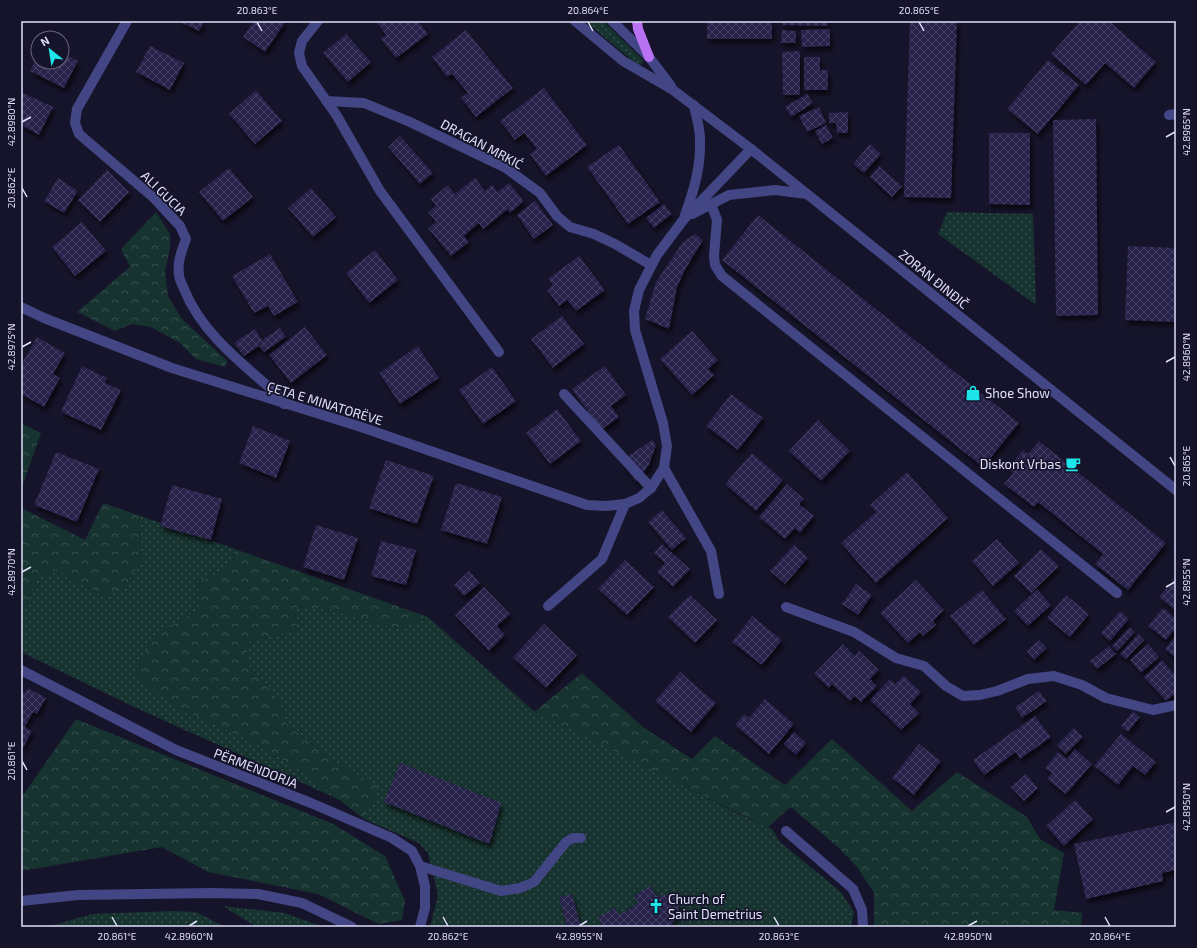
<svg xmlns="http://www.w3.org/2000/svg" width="1197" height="948" viewBox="0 0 1197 948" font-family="'Exo 2',sans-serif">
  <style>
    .grass { fill: url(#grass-dots) }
    .forest { fill: url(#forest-crowns) }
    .building { fill: url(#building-cross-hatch); filter: url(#shadow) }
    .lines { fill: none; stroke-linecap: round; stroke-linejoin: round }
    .minor { stroke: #434684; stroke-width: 10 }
    .major { stroke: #b871f2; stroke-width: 10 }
    .ticks { fill: none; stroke: #e1dffc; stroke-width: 1.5 }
    .labels { text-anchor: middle; stroke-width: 3.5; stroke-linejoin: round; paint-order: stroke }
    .street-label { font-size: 13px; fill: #e1dffc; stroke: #16142a }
    .poi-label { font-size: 13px; fill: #e1dffc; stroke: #16142a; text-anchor: start }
    .neatline { fill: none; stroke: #e1dffc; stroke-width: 1.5 }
    .ticks-label { font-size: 10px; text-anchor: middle; fill: #e1dffc }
  </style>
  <defs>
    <pattern id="grass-dots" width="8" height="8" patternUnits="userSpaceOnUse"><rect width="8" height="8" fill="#173330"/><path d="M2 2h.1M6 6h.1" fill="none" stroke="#38504f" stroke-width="1.8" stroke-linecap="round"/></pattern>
    <pattern id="forest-crowns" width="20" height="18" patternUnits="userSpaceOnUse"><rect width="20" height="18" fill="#173330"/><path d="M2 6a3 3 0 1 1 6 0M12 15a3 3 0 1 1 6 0" fill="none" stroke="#38504f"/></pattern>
    <pattern id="building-cross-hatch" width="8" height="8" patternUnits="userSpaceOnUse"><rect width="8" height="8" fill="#262149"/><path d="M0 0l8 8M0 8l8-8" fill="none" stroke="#454164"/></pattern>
    <filter id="shadow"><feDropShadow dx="2.5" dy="4.5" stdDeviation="2" flood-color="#0009"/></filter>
  </defs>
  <rect width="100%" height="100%" fill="#16142a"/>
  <!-- grass -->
  <g class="grass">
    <polygon points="585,21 603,21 644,61 639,66"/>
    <polygon points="947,212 1033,214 1036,305 938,234"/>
    <polygon points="138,515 235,549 227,569 198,582 200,608 155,636 175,707 262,746 308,776 340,800 132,706 21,652 21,606 26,604 38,578 55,570 104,597 142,560"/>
    <polygon points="294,607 327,609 398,629 428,617 535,712 582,734 732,811 772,829 780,842 841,892 854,912 851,927 430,927 438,895 428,853 419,843 364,819 379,787 332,760 287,724 280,702 245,661 250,641 298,630"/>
    <polygon points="223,906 285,913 323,927 257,927"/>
    <polygon points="173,911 196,912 225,927 47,927 92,914"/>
  </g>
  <!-- forest -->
  <g class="forest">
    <polygon points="156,212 170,234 170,248 165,271 168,296 182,319 227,361 225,367 196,359 180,343 151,327 132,324 115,331 77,312 130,267 121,249"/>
    <polygon points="21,423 41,433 21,490"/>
    <polygon points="103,503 138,515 142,560 125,586 104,597 55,570 38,578 26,604 21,606 21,508 85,540"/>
    <polygon points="235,549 428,617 398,629 327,609 294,607 298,630 250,641 245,661 280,702 287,724 332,760 380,787 364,819 308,776 262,746 175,707 133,675 155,636 200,608 198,582 227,569"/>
    <path d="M 582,673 L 643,727 L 692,759 L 715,736 L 785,785 L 832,739 L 912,811 L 957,772 L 1027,817 L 1040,839 L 1064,853 L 1054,910 L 1082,913 L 1081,927 L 874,927 L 874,893 L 857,867 L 839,848 L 791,807 L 768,827 C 689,791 613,749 534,712 Z"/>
    <polygon points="76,719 333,824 385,856 405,901 402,920 379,924 318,894 208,872 162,847 21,871 21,795 24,794"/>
  </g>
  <!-- building -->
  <g class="building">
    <polygon points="178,21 205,21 199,31"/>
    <polygon points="254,21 286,21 265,52 243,37"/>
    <polygon points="376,21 418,21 428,34 396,58 381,39 386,35"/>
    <rect x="707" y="21" width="65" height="18"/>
    <polygon points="783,21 828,21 828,26 783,25"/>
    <polygon points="910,21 957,21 951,198 904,197"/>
    <polygon points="1080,21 1109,21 1156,62 1134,88 1105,63 1086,85 1051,54"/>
    <polygon points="830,29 830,46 802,47 801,30"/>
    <polygon points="466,30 513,88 476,117 461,98 468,93 452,74 447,77 432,57"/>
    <polygon points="782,30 796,31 796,43 781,43"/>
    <polygon points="346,34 371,62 348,82 323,53"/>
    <polygon points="150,46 184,63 170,90 136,72"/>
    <polygon points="800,51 800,95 783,95 782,52"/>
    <polygon points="62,53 78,61 64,88 30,71 38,55 38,62 62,62"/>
    <polygon points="804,57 820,57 820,70 828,70 828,90 804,90"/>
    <polygon points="1048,60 1079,85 1038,134 1007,109"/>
    <polygon points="544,88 587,145 546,176 530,154 537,149 524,133 515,140 500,121"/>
    <polygon points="256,90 282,121 255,144 229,114"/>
    <polygon points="21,92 53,107 39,135 21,125"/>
    <polygon points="807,94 813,103 791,117 785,107"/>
    <polygon points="819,107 826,123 807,132 799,116"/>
    <polygon points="848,112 848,133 837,133 836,123 829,123 829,113"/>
    <polygon points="1096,119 1098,315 1056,316 1053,120"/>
    <polygon points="826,125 833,138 822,144 815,131"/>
    <polygon points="989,133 1030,133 1030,205 989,204"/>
    <polygon points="400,136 433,173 420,184 388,147"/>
    <polygon points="870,144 881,154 864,173 853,164"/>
    <polygon points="619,145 660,202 628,224 587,167"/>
    <polygon points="879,166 902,186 892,197 870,177"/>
    <polygon points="229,168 253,197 223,221 199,192"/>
    <polygon points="107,170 129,192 100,222 78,200"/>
    <polygon points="58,178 78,191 64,213 44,201"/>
    <polygon points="475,178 485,191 492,185 497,192 509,183 524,201 510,213 508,209 483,229 479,223 464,236 469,242 451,256 428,228 436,222 428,212 436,206 431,199 448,185 455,194"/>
    <polygon points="311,188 336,217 313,237 288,208"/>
    <polygon points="535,201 553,225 534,239 517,215"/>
    <polygon points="664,204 672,214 654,228 646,218"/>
    <polygon points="758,215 1019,423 983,467 722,260"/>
    <polygon points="82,222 106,251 75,276 52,247"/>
    <polygon points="695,234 703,240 685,270 677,287 669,329 645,319 656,282 683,242"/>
    <polygon points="1128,246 1176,248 1175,322 1125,320"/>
    <polygon points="375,250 398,280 369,303 346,273"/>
    <polygon points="270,254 298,302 274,316 268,306 254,313 232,276"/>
    <polygon points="579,256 605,290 576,311 567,300 559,306 547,290 553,285 548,279"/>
    <polygon points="562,316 584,344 553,368 531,339"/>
    <polygon points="305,327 327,355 291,383 269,355"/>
    <polygon points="280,328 286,337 264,352 259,346 244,356 234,343 255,329 262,340"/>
    <polygon points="692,331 718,360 708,369 714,375 692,395 660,359"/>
    <polygon points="37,337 65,353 53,374 60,378 44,407 21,394 21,365"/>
    <polygon points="418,346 439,378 400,404 379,373"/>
    <polygon points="82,366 107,378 105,383 121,390 101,430 61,412"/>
    <polygon points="605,366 626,395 611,406 619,417 601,430 572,389"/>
    <polygon points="492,367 516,401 483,424 459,390"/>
    <polygon points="731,394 763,418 738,450 706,426"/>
    <polygon points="557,409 581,441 550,464 526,433"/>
    <polygon points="818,420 850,451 821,481 789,451"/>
    <polygon points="253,426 290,441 276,478 239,463"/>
    <polygon points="652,440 656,445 649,465 636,482 621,461"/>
    <polygon points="1039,441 1166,543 1128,590 1095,564 1103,554 1038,502 1034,507 1004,484 1013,473 1008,469 1023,450 1028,454"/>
    <polygon points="56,452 99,469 77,522 34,505"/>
    <polygon points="752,453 783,480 756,511 725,484"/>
    <polygon points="386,460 434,476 417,524 369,508"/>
    <polygon points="907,472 948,518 876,583 841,543 876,512 870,505"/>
    <polygon points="456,483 502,497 487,544 441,530"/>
    <polygon points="787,484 804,499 799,504 814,516 800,533 795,528 785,539 759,517"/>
    <polygon points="172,485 222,499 211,540 160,526"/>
    <polygon points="662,510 686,538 672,550 648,522"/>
    <polygon points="316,525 358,538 344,580 303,567"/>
    <polygon points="997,539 1019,563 993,586 972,561"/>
    <polygon points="381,541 416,550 406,585 371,576"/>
    <polygon points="662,544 690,569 673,587 657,572 665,563 654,553"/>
    <polygon points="794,545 808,558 785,584 770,571"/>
    <polygon points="1041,549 1059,566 1031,593 1014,576"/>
    <polygon points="625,560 654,587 627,615 598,589"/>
    <polygon points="469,571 480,583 464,596 454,585"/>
    <polygon points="1176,576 1176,611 1159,597"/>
    <polygon points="916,580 944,610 933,621 936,625 923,636 920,632 908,643 880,613"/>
    <polygon points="856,584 872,595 858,615 842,604"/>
    <polygon points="484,587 510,614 497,626 505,635 489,651 455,615"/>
    <polygon points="1037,589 1051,605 1028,626 1014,611"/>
    <polygon points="982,590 1006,619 974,645 950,616"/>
    <polygon points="690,595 717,620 695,643 668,617"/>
    <polygon points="1066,595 1089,614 1070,637 1047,618"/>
    <polygon points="1163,608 1176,619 1176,628 1166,640 1148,626"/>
    <polygon points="1120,611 1129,619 1110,641 1101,633"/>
    <polygon points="752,616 782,640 762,665 732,642"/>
    <polygon points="544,624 577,655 546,688 513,657"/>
    <polygon points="1130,627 1135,632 1117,651 1112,646"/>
    <polygon points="1138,634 1144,640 1126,659 1120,654"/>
    <polygon points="1176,635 1176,658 1165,649"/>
    <polygon points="1039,640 1047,648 1034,660 1027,651"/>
    <polygon points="843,644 855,656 859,651 879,670 870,679 877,686 861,702 855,696 850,701 832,684 829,688 814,674"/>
    <polygon points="1148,644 1159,657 1141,673 1130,660"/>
    <polygon points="1109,646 1116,654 1097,669 1090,661"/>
    <polygon points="1162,660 1176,676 1176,693 1166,701 1144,677"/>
    <polygon points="680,672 716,703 691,732 655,701"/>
    <polygon points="904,676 921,692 910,704 919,713 901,730 870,700 890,679 895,684"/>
    <polygon points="28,688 46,698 37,714 33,712 25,727 32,731 21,752 21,691 25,693"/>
    <polygon points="1039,691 1047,701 1022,718 1015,707"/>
    <polygon points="765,699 794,724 769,754 735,725 744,714 749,718"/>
    <polygon points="1133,711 1140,717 1128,732 1121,726"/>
    <polygon points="1035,716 1051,737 1020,759 1016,752 984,775 973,760"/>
    <polygon points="1074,728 1083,737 1066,754 1057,745"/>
    <polygon points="794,732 806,743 796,755 784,744"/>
    <polygon points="1121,734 1156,762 1145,775 1133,766 1118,785 1094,766"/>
    <polygon points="919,744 941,761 914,795 892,778"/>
    <polygon points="1075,749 1092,764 1066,794 1047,779 1052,773 1045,768 1058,752 1067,759"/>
    <polygon points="400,763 501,803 493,832 489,844 384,802"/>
    <polygon points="1026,774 1038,788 1024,801 1011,787"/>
    <polygon points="1075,800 1093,819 1064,846 1046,826"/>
    <polygon points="1176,822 1176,870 1162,873 1163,881 1086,899 1074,844"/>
    <polygon points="650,886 656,896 664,895 674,897 679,905 679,915 672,923 674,927 599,927 602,925 598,918 615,907 619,915 638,903 634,896"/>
    <polygon points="572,894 581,927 567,927 559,897"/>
  </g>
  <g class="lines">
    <!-- minor -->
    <g class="minor">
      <path d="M 127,21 L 77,109 L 75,123 L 79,134 L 154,198 L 180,226 L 186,239 C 182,250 177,262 179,275 C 179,279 182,284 184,289 C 202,334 243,364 278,395 L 284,404"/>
      <polyline points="318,21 302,41 299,53 302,66 337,116 380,191 499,352"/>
      <polyline points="575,21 623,61 673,90 751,149 1176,490"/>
      <polyline points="612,21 649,57 671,86"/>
      <polyline points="326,101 364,103 410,122 506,168 540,193 557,216 570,227 594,234 615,244 651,265"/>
      <polyline points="1169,115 1176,114"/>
      <polyline points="711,204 717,220 714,256 715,265 722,276 1117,593"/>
      <polyline points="692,214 729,195 775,190 807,194"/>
      <path d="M 685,215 C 694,190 701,167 700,139 C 700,128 696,116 694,105"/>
      <polyline points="21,307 44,318 172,368 361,427 587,505 606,506 625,504 639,498 651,488 664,468 667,446 663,423 635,330 634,311 639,290 657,255 684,219 751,149"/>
      <polyline points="564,394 651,488"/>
      <polyline points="664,468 711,551 719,594"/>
      <polyline points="548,606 602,559 625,504"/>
      <polyline points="786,607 854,632 896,658 924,666 946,686 963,696 980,695 997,691 1028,679 1054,676 1082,685 1106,698 1153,710 1176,705"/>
      <polyline points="21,670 176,750 311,803 392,838 412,851 420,866 425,886 425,908 420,927"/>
      <polyline points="786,831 853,889 862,910 863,927"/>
      <polyline points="420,866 501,891 520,888 534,882 566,842 573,838 581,838"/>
      <polyline points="21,901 78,895 211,893 258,894 302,903 352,927"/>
    </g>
    <!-- major -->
    <polyline class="major" points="637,21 638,29 649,57"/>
  </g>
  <!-- ticks -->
  <path class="ticks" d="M 257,22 L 262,31M 588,22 L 593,31M 919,22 L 924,31M 22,122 L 31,117M 1166,137 L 1175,132M 22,188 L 27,197M 22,347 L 31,342M 1166,362 L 1175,357M 1170,457 L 1175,466M 22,572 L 31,567M 1166,587 L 1175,582M 22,761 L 27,770M 1166,812 L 1175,807M 112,917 L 117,926M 443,917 L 448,926M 774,917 L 779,926M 1105,917 L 1110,926M 189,926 L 197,921M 579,926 L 587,921M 968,926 L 977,921"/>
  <!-- icons -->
  <defs>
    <g id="shop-bare" transform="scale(1.2)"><path d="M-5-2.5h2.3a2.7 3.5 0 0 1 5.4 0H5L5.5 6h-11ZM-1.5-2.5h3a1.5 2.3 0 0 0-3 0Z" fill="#1de5ea" stroke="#16142a" stroke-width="2.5" paint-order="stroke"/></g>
    <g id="cafe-bare" transform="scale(1.2)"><path d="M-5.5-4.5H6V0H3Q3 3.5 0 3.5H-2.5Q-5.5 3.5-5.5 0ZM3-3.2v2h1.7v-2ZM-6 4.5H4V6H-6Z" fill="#1de5ea" stroke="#16142a" stroke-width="2.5" paint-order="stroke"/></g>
    <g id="church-bare" transform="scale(1.2)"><path d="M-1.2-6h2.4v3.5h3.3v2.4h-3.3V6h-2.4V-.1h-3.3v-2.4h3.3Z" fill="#1de5ea" stroke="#16142a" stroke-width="2.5" paint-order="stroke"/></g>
  </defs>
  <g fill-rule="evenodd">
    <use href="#shop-bare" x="973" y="393"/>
    <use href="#cafe-bare" x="1073" y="464"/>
    <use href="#church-bare" x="656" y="906"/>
  </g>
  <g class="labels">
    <!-- street labels -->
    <g class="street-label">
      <text transform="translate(482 144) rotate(28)" y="5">DRAGAN MRKIĆ</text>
      <text transform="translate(164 193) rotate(44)" y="5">ALI GUCIA</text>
      <text transform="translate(934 279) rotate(39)" y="5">ZORAN ĐINĐIČ</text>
      <text transform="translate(325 403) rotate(17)" y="5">ÇETA E MINATORËVE</text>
      <text transform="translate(256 768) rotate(21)" y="5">PËRMENDORJA</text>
    </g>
    <!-- poi labels -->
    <g class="poi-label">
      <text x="985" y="398">Shoe Show</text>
      <text x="1061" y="469" text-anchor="end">Diskont Vrbas</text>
      <text x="668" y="904">Church of<tspan x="668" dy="15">Saint Demetrius</tspan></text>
    </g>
  </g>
  <!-- border -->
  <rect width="1197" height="948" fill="none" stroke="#16142a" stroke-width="44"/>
  <!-- north arrow -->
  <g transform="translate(50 50) rotate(330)"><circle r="19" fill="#16142a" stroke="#67657e"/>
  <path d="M0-3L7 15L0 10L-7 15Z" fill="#1de5ea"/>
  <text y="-6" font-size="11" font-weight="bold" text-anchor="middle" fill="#e1dffc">N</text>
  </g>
  <rect x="22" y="22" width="1153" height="904" class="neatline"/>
  <g class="ticks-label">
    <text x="257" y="14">20.863°E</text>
    <text x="588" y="14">20.864°E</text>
    <text x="919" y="14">20.865°E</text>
    <text transform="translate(11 122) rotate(-90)" y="4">42.8980°N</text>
    <text transform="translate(1186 132) rotate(-90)" y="4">42.8965°N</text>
    <text transform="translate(11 188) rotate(-90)" y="4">20.862°E</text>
    <text transform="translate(11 347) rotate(-90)" y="4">42.8975°N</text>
    <text transform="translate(1186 357) rotate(-90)" y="4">42.8960°N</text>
    <text transform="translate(1186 466) rotate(-90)" y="4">20.865°E</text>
    <text transform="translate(11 572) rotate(-90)" y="4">42.8970°N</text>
    <text transform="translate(1186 582) rotate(-90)" y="4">42.8955°N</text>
    <text transform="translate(11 761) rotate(-90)" y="4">20.861°E</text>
    <text transform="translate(1186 807) rotate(-90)" y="4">42.8950°N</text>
    <text x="117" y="940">20.861°E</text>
    <text x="189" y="940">42.8960°N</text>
    <text x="448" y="940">20.862°E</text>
    <text x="579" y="940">42.8955°N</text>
    <text x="779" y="940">20.863°E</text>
    <text x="968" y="940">42.8950°N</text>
    <text x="1110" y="940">20.864°E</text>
  </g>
</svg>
